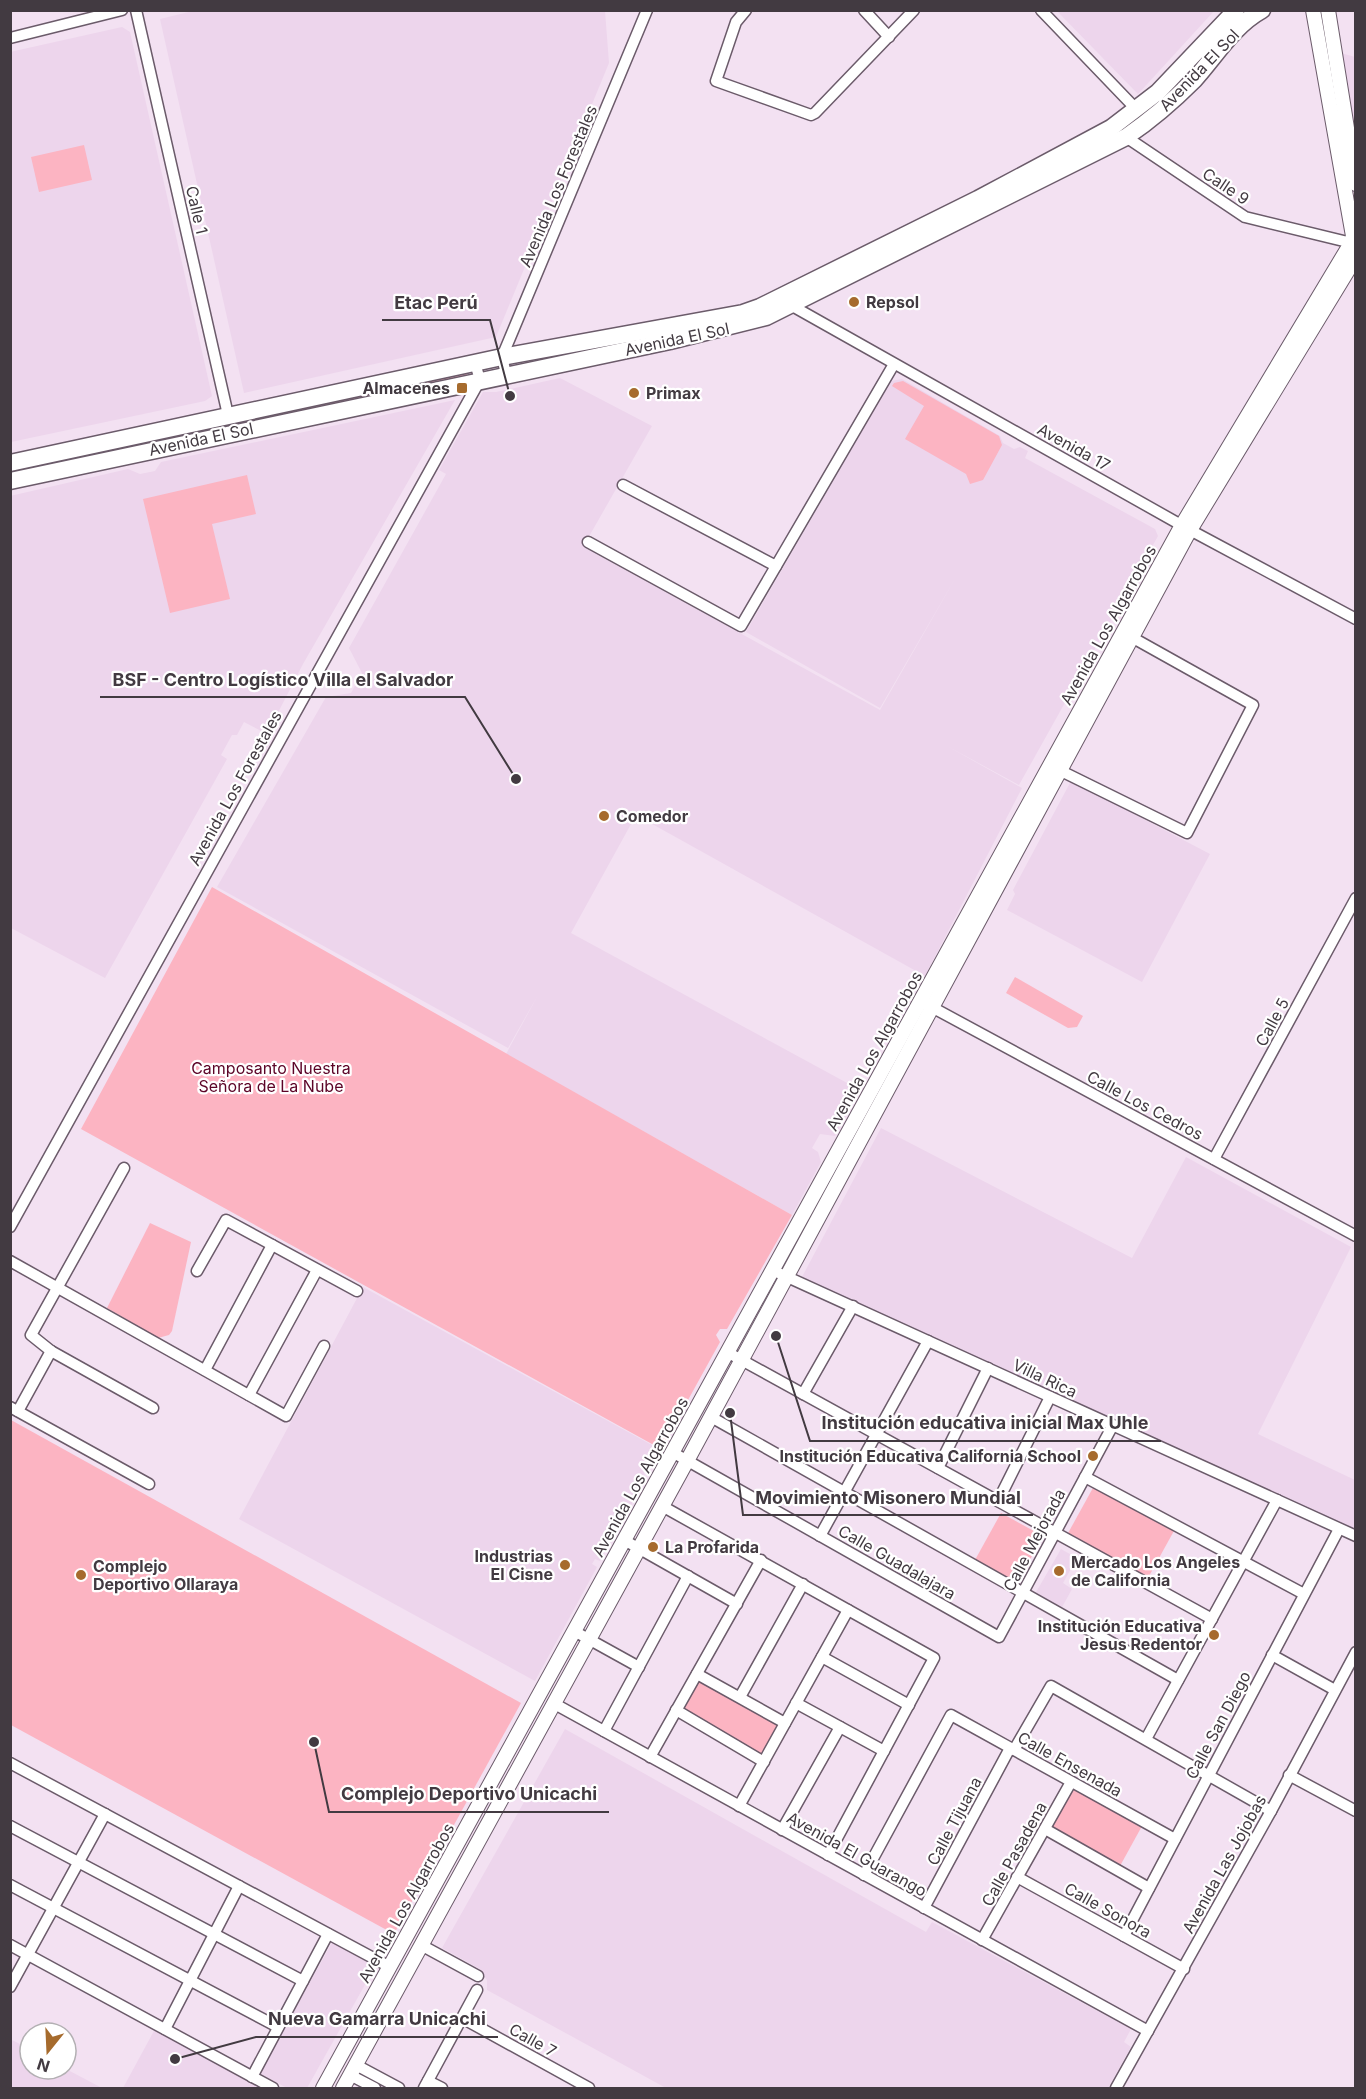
<svg xmlns="http://www.w3.org/2000/svg" width="1366" height="2099" viewBox="0 0 1366 2099" font-family="Inter,sans-serif">
  <style>
    .built { fill: #edd5ec }
    .green { fill: #fcb4c2 }
    .lines { fill: none; stroke-linecap: round; stroke-linejoin: round }
    .minor-casing { stroke: #6b5b6a; stroke-width: 13 }
    .tertiary-casing { stroke: #6b5b6a; stroke-width: 16 }
    .primary-casing { stroke: #6b5b6a; stroke-width: 19 }
    .minor { stroke: #fff; stroke-width: 10 }
    .tertiary { stroke: #fff; stroke-width: 14 }
    .primary { stroke: #fff; stroke-width: 16 }
    .poi-dot { fill: #a66b2d; stroke: #fff; stroke-width: 2 }
    .labels { text-anchor: middle; stroke-width: 4.5; stroke-linejoin: round; paint-order: stroke }
    .street-label { font-size: 16px; fill: #423a41; stroke: #fff }
    .poi-label { font-size: 16px; font-weight: bold; fill: #423a41; stroke: #fff; text-anchor: start }
    .park-label { font-size: 16px; fill: #5c0427; stroke: #fff }
    .leader { fill: none; stroke: #423a41; stroke-width: 2 }
    .callout-dot { fill: #423a41; stroke: #fff; stroke-width: 2 }
    .callout-label { font-size: 18px; text-anchor: middle; font-weight: bold; fill: #423a41; stroke: #fff; stroke-width: 4.5; stroke-linejoin: round; paint-order: stroke }
  </style>
  <rect width="100%" height="100%" fill="#f3e1f2"/>
  <!-- built -->
  <g class="built">
    <polygon points="197,10 605,11 609,63 496,337 244,393 160,19"/>
    <polygon points="1057,11 1214,11 1138,94"/>
    <polygon points="122,27 130,32 212,396 205,401 11,442 10,52"/>
    <polygon points="1341,53 1355,57 1355,148"/>
    <polygon points="560,378 652,426 583,547 880,710 956,577 880,708 746,632 891,381 902,379 1000,436 1003,443 1014,449 1020,447 1028,451 1025,458 1155,529 1158,536 1019,785 947,746 1022,788 925,976 636,815 571,933 860,1090 835,1136 820,1134 812,1148 818,1152 821,1162 792,1215 506,1054 538,995 508,1048 217,887 326,697 351,693 362,673 349,648 446,474 439,470 483,392 496,392"/>
    <polygon points="455,400 303,664 267,734 244,722 237,735 232,735 221,755 227,759 105,978 11,928 10,496 128,469 140,474 155,471 161,462"/>
    <polygon points="1071,781 1210,854 1142,982 1007,910 1015,894 1013,890"/>
    <polygon points="881,1128 1132,1258 1186,1157 1351,1247 1258,1434 1355,1480 1355,1530 802,1277"/>
    <polygon points="363,1287 661,1450 654,1463 646,1465 643,1470 646,1478 600,1561 595,1559 592,1564 597,1567 535,1681 239,1519"/>
    <polygon points="1061,1549 1077,1558 1063,1583 1072,1589 1061,1609 1035,1594"/>
    <polygon points="565,1729 926,1932 932,1922 1131,2029 1124,2042 1131,2047 1108,2088 666,2088 487,1990 487,1980 480,1969 442,1948"/>
    <polygon points="333,1941 376,1965 307,2088 287,2088 259,2073"/>
    <polygon points="155,2029 265,2088 123,2088"/>
    <polygon points="10,2039 30,2049 30,2069 66,2069 102,2088 11,2088"/>
  </g>
  <!-- green -->
  <g class="green">
    <polygon points="84,145 92,180 39,192 31,157"/>
    <polygon points="469,370 466,376 11,476 10,470"/>
    <polygon points="903,381 999,436 1002,445 983,480 970,484 966,474 905,439 924,406 892,386 894,383"/>
    <polygon points="247,475 256,514 212,524 230,599 170,613 143,499"/>
    <polygon points="212,887 792,1215 727,1329 720,1329 716,1335 720,1342 661,1449 81,1129"/>
    <polygon points="1015,977 1083,1016 1077,1027 1068,1028 1006,993"/>
    <polygon points="150,1223 191,1242 172,1331 169,1335 158,1338 107,1308"/>
    <polygon points="11,1420 521,1703 394,1934 11,1725"/>
    <polygon points="1094,1486 1175,1529 1148,1578 1067,1535"/>
    <polygon points="1001,1513 1043,1536 1017,1583 975,1560"/>
    <polygon points="699,1679 781,1725 762,1756 682,1710"/>
    <polygon points="1074,1788 1142,1826 1120,1866 1051,1827"/>
  </g>
  <g class="lines">
    <!-- minor casing -->
    <g class="minor-casing">
      <g id="minor">
        <polyline points="136,10 228,415"/>
        <polyline points="746,10 736,22 716,81 811,115 815,113 914,10"/>
        <polyline points="864,10 889,37"/>
        <polyline points="1041,10 1137,110"/>
        <polyline points="10,38 122,10"/>
        <polyline points="1126,137 1245,217 1356,244"/>
        <polyline points="787,303 1190,530 1356,619"/>
        <polyline points="506,374 502,357 647,10"/>
        <polyline points="623,485 776,566"/>
        <polyline points="588,542 741,626 894,364"/>
        <polyline points="1055,768 1187,833 1253,705 1126,634"/>
        <polyline points="926,1004 1356,1236"/>
        <polyline points="1214,1159 1356,898"/>
        <polyline points="124,1168 31,1335 51,1351 153,1408"/>
        <polyline points="10,1227 480,380 475,363"/>
        <polyline points="10,1261 286,1416 324,1346"/>
        <polyline points="772,1270 1356,1536"/>
        <polyline points="197,1271 226,1220 357,1291"/>
        <polyline points="727,1352 1212,1619"/>
        <polyline points="205,1370 272,1245"/>
        <polyline points="803,1394 853,1306"/>
        <polyline points="249,1395 317,1270"/>
        <polyline points="10,1407 149,1484"/>
        <polyline points="18,1411 51,1351"/>
        <polyline points="711,1417 1178,1680"/>
        <polyline points="672,1452 999,1637 1113,1425"/>
        <polyline points="938,1468 988,1368"/>
        <polyline points="1085,1477 1304,1594"/>
        <polyline points="998,1501 1050,1397"/>
        <polyline points="662,1506 934,1658 828,1855"/>
        <polyline points="820,1536 928,1341"/>
        <polyline points="624,1540 737,1604"/>
        <polyline points="574,1631 639,1667"/>
        <polyline points="1272,1655 1335,1690"/>
        <polyline points="822,1657 909,1705"/>
        <polyline points="697,1674 785,1723"/>
        <polyline points="740,1697 803,1584"/>
        <polyline points="553,1703 1148,2031"/>
        <polyline points="796,1703 884,1751"/>
        <polyline points="676,1710 764,1762"/>
        <polyline points="604,1731 688,1576"/>
        <polyline points="1146,1739 1277,1500"/>
        <polyline points="1014,1750 1051,1686 1271,1811"/>
        <polyline points="650,1757 761,1560"/>
        <polyline points="10,1763 390,1967"/>
        <polyline points="1289,1775 1356,1811"/>
        <polyline points="739,1806 848,1610"/>
        <polyline points="10,1826 303,1981"/>
        <polyline points="1045,1829 1149,1888"/>
        <polyline points="782,1830 840,1727"/>
        <polyline points="864,1875 951,1715 1175,1839"/>
        <polyline points="1017,1877 1184,1969"/>
        <polyline points="10,1885 278,2027"/>
        <polyline points="924,1908 1010,1748"/>
        <polyline points="1124,1936 1339,1529"/>
        <polyline points="982,1940 1071,1782"/>
        <polyline points="10,1945 273,2088"/>
        <polyline points="421,1945 478,1976"/>
        <polyline points="10,1987 105,1814"/>
        <polyline points="462,2018 589,2088"/>
        <polyline points="165,2029 239,1886"/>
        <polyline points="356,2065 399,2088"/>
        <polyline points="350,2075 375,2088"/>
        <polyline points="252,2077 328,1934"/>
        <polyline points="428,2081 442,2088"/>
        <polyline points="424,2088 477,1990"/>
        <polyline points="1116,2088 1271,1811 1356,1652"/>
      </g>
    </g>
    <!-- tertiary casing -->
    <g class="tertiary-casing">
      <g id="tertiary">
        <polyline points="1328,10 1356,184"/>
        <polyline points="323,2088 1182,525 1351,243 1353,236 1313,10"/>
        <polyline points="343,2088 687,1461 1190,530 1356,257"/>
      </g>
    </g>
    <!-- primary casing -->
    <g class="primary-casing">
      <g id="primary">
        <polyline points="10,463 502,357 743,313 760,307 978,199 1111,128 1158,92 1236,10"/>
        <path d="M 10,481 L 670,341 L 766,317 L 1126,137 C 1151,120 1173,101 1194,80 C 1215,57 1233,26 1262,10"/>
      </g>
    </g>
    <!-- minor -->
    <use href="#minor" class="minor"/>
    <!-- tertiary -->
    <use href="#tertiary" class="tertiary"/>
    <!-- primary -->
    <use href="#primary" class="primary"/>
  </g>
  <!-- markers -->
  <g class="poi-dot">
    <circle cx="854" cy="302" r="6"/>
    <rect x="456" y="382" width="12" height="12" rx="3"/>
    <circle cx="634" cy="393" r="6"/>
    <circle cx="604" cy="816" r="6"/>
    <circle cx="1093" cy="1456" r="6"/>
    <circle cx="653" cy="1547" r="6"/>
    <circle cx="565" cy="1565" r="6"/>
    <circle cx="1059" cy="1571" r="6"/>
    <circle cx="81" cy="1575" r="6"/>
    <circle cx="1214" cy="1635" r="6"/>
  </g>
  <g class="labels">
    <!-- street labels -->
    <g class="street-label">
      <text transform="translate(1199 70) rotate(-46)" y="6">Avenida El Sol</text>
      <text transform="translate(558 186) rotate(-67)" y="6">Avenida Los Forestales</text>
      <text transform="translate(1226 186) rotate(34)" y="6">Calle 9</text>
      <text transform="translate(197 210) rotate(77)" y="6">Calle 1</text>
      <text transform="translate(677 339) rotate(-12)" y="6">Avenida El Sol</text>
      <text transform="translate(201 439) rotate(-12)" y="6">Avenida El Sol</text>
      <text transform="translate(1074 447) rotate(29)" y="6">Avenida 17</text>
      <text transform="translate(1108 625) rotate(-61)" y="6">Avenida Los Algarrobos</text>
      <text transform="translate(235 788) rotate(-61)" y="6">Avenida Los Forestales</text>
      <text transform="translate(1272 1022) rotate(-62)" y="6">Calle 5</text>
      <text transform="translate(874 1051) rotate(-61)" y="6">Avenida Los Algarrobos</text>
      <text transform="translate(1145 1105) rotate(28)" y="6">Calle Los Cedros</text>
      <text transform="translate(1045 1378) rotate(25)" y="6">Villa Rica</text>
      <text transform="translate(640 1477) rotate(-61)" y="6">Avenida Los Algarrobos</text>
      <text transform="translate(1034 1540) rotate(-62)" y="6">Calle Mejorada</text>
      <text transform="translate(897 1562) rotate(30)" y="6">Calle Guadalajara</text>
      <text transform="translate(1218 1725) rotate(-62)" y="6">Calle San Diego</text>
      <text transform="translate(1070 1764) rotate(29)" y="6">Calle Ensenada</text>
      <text transform="translate(954 1821) rotate(-62)" y="6">Calle Tijuana</text>
      <text transform="translate(857 1854) rotate(29)" y="6">Avenida El Guarango</text>
      <text transform="translate(1014 1854) rotate(-61)" y="6">Calle Pasadena</text>
      <text transform="translate(1224 1864) rotate(-61)" y="6">Avenida Las Jojobas</text>
      <text transform="translate(406 1903) rotate(-61)" y="6">Avenida Los Algarrobos</text>
      <text transform="translate(1108 1910) rotate(29)" y="6">Calle Sonora</text>
      <text transform="translate(533 2040) rotate(29)" y="6">Calle 7</text>
    </g>
    <!-- poi labels -->
    <g class="poi-label">
      <text x="866" y="308">Repsol</text>
      <text x="450" y="394" text-anchor="end">Almacenes</text>
      <text x="646" y="399">Primax</text>
      <text x="616" y="822">Comedor</text>
      <text x="1081" y="1462" text-anchor="end">Institución Educativa California School</text>
      <text x="665" y="1553">La Profarida</text>
      <text x="553" y="1562" text-anchor="end">Industrias<tspan x="553" dy="18">El Cisne</tspan></text>
      <text x="1071" y="1568">Mercado Los Angeles<tspan x="1071" dy="18">de California</tspan></text>
      <text x="93" y="1572">Complejo<tspan x="93" dy="18">Deportivo Ollaraya</tspan></text>
      <text x="1202" y="1632" text-anchor="end">Institución Educativa<tspan x="1202" dy="18">Jesus Redentor</tspan></text>
    </g>
    <!-- park labels -->
    <g class="park-label">
      <text x="271" y="1074">Camposanto Nuestra<tspan x="271" dy="18">Señora de La Nube</tspan></text>
    </g>
  </g>
  <!-- callouts -->
  <path class="leader" d="M510 396L490 320H382M516 779L465 697H100M776 1336L810 1441H1161M730 1413L743 1515H1033M314 1742L329 1812H609M175 2059L256 2037H498"/>
  <g class="callout-dot">
    <circle cx="510" cy="396" r="6"/>
    <circle cx="516" cy="779" r="6"/>
    <circle cx="776" cy="1336" r="6"/>
    <circle cx="730" cy="1413" r="6"/>
    <circle cx="314" cy="1742" r="6"/>
    <circle cx="175" cy="2059" r="6"/>
  </g>
  <g class="callout-label">
    <text x="436" y="309">Etac Perú</text>
    <text x="283" y="686">BSF - Centro Logístico Villa el Salvador</text>
    <text x="985" y="1429">Institución educativa inicial Max Uhle</text>
    <text x="888" y="1504">Movimiento Misonero Mundial</text>
    <text x="469" y="1800">Complejo Deportivo Unicachi</text>
    <text x="377" y="2025">Nueva Gamarra Unicachi</text>
  </g>
  <!-- border -->
  <rect width="1366" height="2099" fill="none" stroke="#423a41" stroke-width="24"/>
  <!-- north arrow -->
  <g transform="translate(48 2051) rotate(198)"><circle r="28" fill="#ffffff" stroke="#b3b0b3" stroke-width="1.5"/>
  <path d="M0-4.5L10 22L0 15L-10 22Z" fill="#a66b2d"/>
  <text y="-9" font-size="16" font-weight="bold" text-anchor="middle" fill="#423a41">N</text>
  </g>
</svg>
